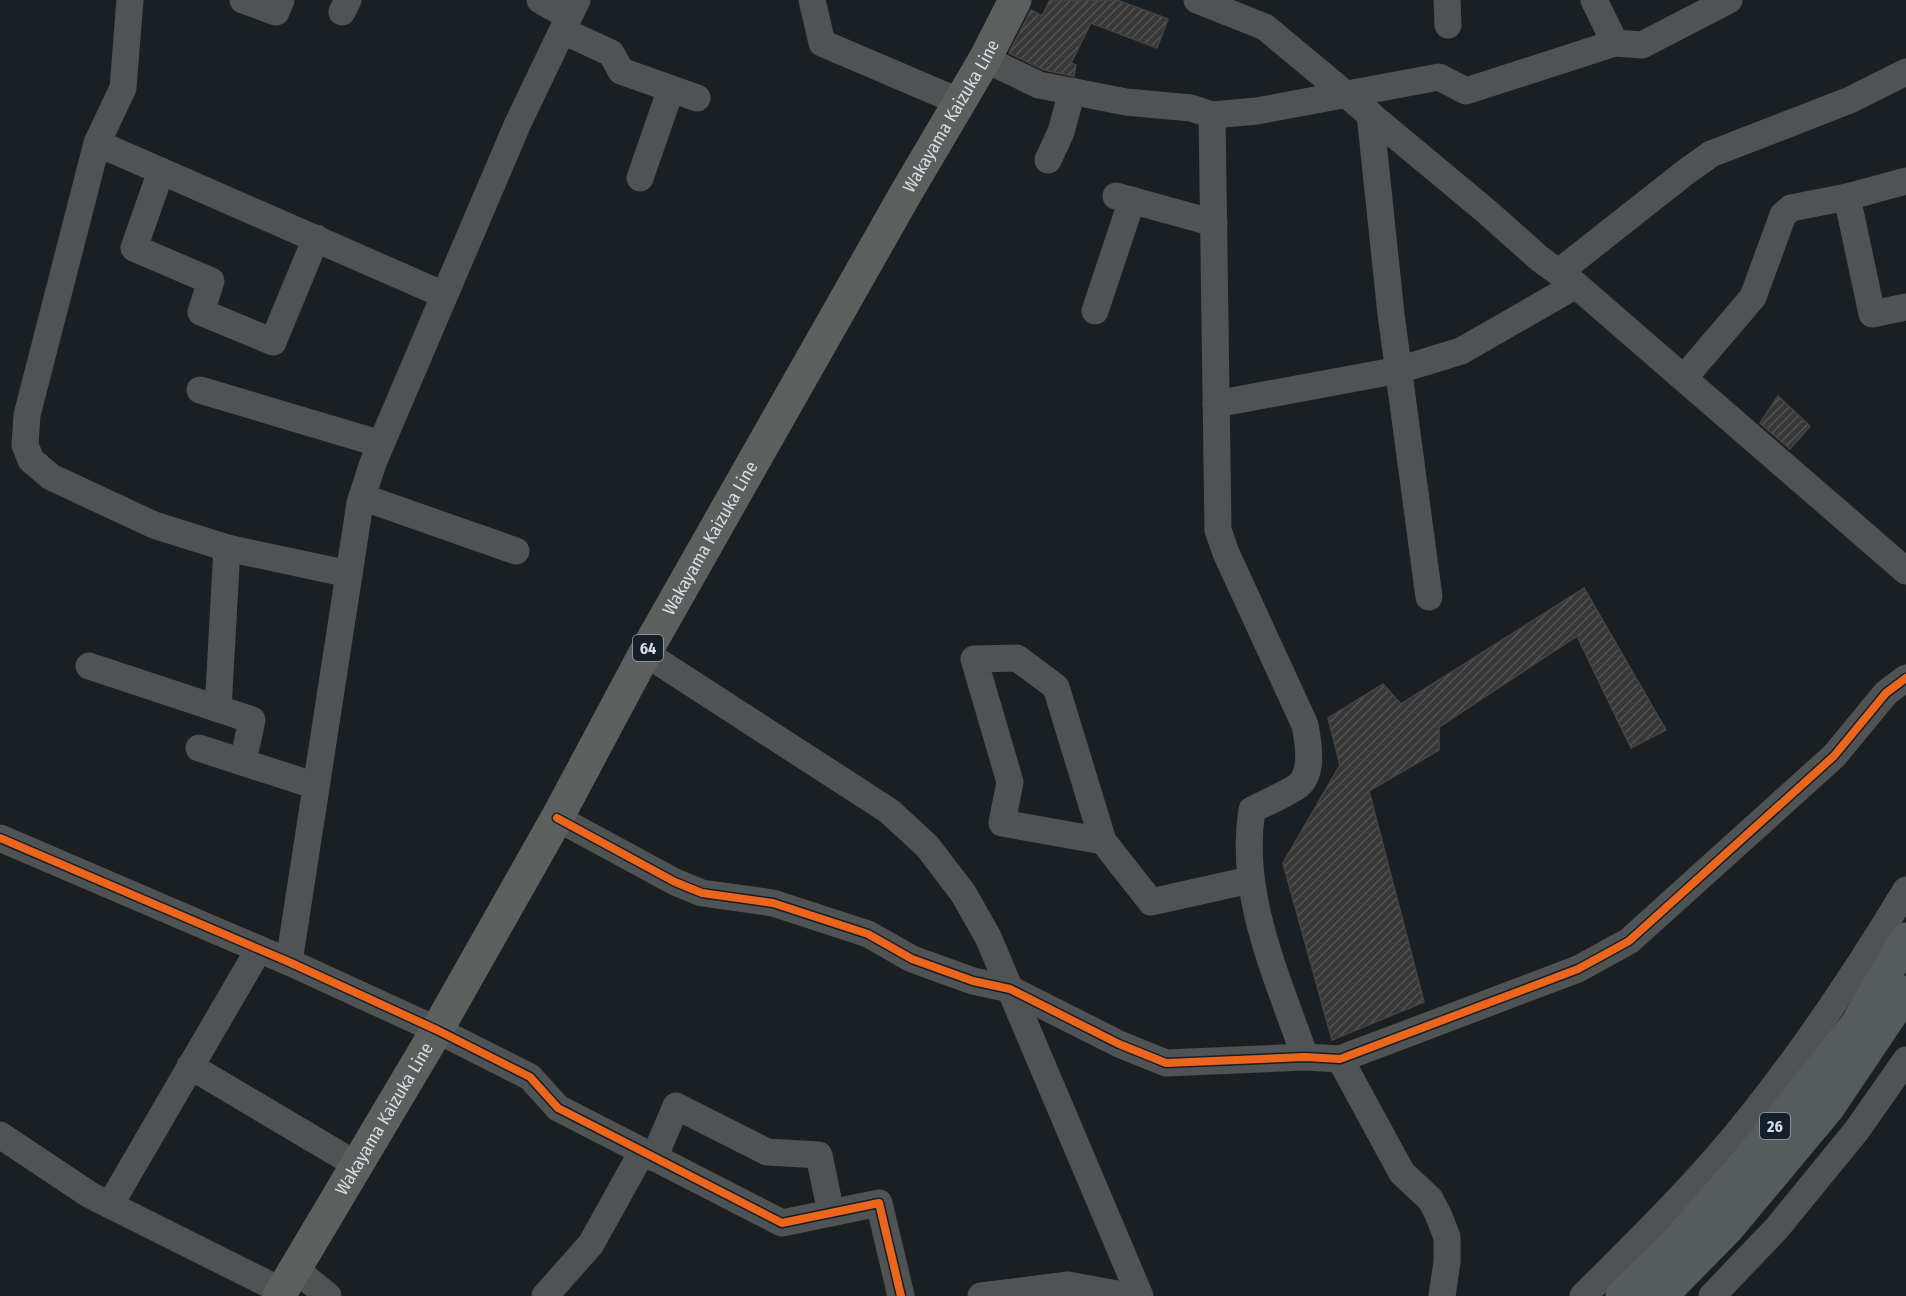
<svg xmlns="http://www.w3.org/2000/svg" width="1906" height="1296" viewBox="0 0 1906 1296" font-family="'Fira Sans Condensed',sans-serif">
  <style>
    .building { fill: url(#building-hatch); stroke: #454444; stroke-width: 1.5 }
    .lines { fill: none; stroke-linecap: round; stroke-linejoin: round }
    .minor { stroke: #505353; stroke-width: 27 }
    .major { stroke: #5b5f5e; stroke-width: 33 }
    .highway { stroke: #565b5b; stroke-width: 33 }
    .cycleway-casing { stroke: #151e29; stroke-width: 11 }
    .cycleway { stroke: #eb651d; stroke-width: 8 }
    .labels { text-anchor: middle; stroke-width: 4.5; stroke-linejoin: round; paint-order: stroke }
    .shield { fill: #151e29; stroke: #9da4ad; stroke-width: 1.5 }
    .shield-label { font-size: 16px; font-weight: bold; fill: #d7dde5 }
    .street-label { font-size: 18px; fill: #d7dde5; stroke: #151e29 }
  </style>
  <defs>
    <pattern id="building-hatch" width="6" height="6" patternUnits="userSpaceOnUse" patternTransform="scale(1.5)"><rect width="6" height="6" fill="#373737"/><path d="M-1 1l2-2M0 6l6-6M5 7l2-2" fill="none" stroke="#535454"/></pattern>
  </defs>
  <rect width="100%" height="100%" fill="#1a1f24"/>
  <!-- building -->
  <g class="building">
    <polygon points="1050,0 1117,0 1168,19 1157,48 1091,23 1071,63 1076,65 1074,76 1044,70 1009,53 1031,10 1042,16"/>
    <polygon points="1778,396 1810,426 1790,449 1760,423"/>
    <polygon points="1584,588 1666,730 1631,748 1577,636 1439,727 1439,750 1369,791 1424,1002 1332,1040 1283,863 1340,765 1328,718 1383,684 1401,704"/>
  </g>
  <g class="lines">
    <!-- minor -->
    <g class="minor">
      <polyline points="130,0 123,88 97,143 27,415 25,445 31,460 51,477 154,525 227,548 349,574"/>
      <polyline points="243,0 276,12 281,0"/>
      <polyline points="540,0 568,16"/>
      <polyline points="812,0 822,43 960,102"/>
      <polyline points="1197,0 1265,27 1486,211 1540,259 1576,285 1906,571"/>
      <polyline points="1447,0 1448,25"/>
      <polyline points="1594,0 1615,43 1642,45 1729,0"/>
      <polyline points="342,12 348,0"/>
      <polyline points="563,31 611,53 621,71 697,98"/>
      <polyline points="985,59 1039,85 1126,102 1191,108 1212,115 1257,111 1439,77 1466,91 1615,43"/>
      <polyline points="1370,114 1391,314 1429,597"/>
      <path d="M 1212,115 L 1218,530 L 1226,553 L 1305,725 C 1308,742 1314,771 1299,785 C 1289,793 1265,803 1252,810 C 1238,895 1278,978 1305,1057"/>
      <polyline points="97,143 444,295"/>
      <polyline points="1048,160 1061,132 1072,91"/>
      <polyline points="161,171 134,248 211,281 201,312 273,342 316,238"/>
      <polyline points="640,178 671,89"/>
      <polyline points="1116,196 1214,223"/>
      <polyline points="1847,197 1872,314 1906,307"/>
      <polyline points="1559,272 1687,171 1711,154 1850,100 1906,72"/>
      <polyline points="1095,311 1132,200"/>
      <polyline points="1684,378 1753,297 1783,215 1791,208 1847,197 1906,181"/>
      <polyline points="200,390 381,444"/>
      <polyline points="1216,404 1399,370 1461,351 1576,285"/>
      <polyline points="362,497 516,551"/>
      <polyline points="645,653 889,811 927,846 963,893 988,937 1140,1296"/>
      <polyline points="89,666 252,720 243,762"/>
      <polyline points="218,709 227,548"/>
      <polyline points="199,748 316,786"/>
      <polyline points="557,818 675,882 702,893 773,903 868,934 912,959 973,981 1010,989 1119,1044 1166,1063 1305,1057 1340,1059 1578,969 1629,941 1834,756 1886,693 1906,678"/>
      <polyline points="0,838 289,962 437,1030 530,1077 558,1108 782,1223 879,1203 901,1296"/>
      <polyline points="1103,841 1002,823 1010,782 974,659 1017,658 1056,687 1103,841 1151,902 1250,880"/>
      <polyline points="289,962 360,503 373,463 518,123 577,0"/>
      <polyline points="1340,1059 1402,1173 1430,1199 1438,1214 1447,1237 1447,1262 1442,1296"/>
      <polyline points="190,1066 357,1165"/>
      <polyline points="0,1135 90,1195 282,1291"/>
      <polyline points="654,1158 676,1106 767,1152 819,1155 831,1213"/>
      <polyline points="110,1205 259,949"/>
      <polyline points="295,1269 328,1296"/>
      <polyline points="545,1296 591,1244 642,1152"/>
      <polyline points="981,1296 1068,1285 1128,1296"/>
      <path d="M 1583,1296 C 1641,1238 1700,1181 1751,1116 C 1808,1045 1859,968 1906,890"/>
      <polyline points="1712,1296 1777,1228 1857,1130 1906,1060"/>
    </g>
    <!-- major -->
    <path class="major" id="s1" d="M 279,1296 L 437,1030 L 557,818 L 645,653 L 906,193 L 985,59 L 1015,0"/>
    <!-- highway -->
    <g class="highway">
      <polyline points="1622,1296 1677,1242 1747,1162 1857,1024 1906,939"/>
      <polyline points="1661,1296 1727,1229 1828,1108 1906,992"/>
    </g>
    <!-- cycleway casing -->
    <g class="cycleway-casing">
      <g id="cycleway">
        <polyline points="557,818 675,882 702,893 773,903 868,934 912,959 973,981 1010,989 1119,1044 1166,1063 1305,1057 1340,1059 1578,969 1629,941 1834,756 1886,693 1906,678"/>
        <polyline points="0,838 289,962 437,1030 530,1077 558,1108 782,1223 879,1203 901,1296"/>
      </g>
    </g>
    <!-- cycleway -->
    <use href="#cycleway" class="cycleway"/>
  </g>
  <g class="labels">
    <!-- shield labels -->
    <g class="shield">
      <rect x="633" y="635" width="30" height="26" rx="4.5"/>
      <rect x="1760" y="1113" width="30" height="26" rx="4.5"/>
    </g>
    <g class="shield-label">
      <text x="648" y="654">64</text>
      <text x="1775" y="1132">26</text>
    </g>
    <!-- street labels -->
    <g class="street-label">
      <text dy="6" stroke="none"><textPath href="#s1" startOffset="1358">Wakayama Kaizuka Line</textPath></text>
      <text dy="6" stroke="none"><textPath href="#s1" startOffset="872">Wakayama Kaizuka Line</textPath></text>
      <text dy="6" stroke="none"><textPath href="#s1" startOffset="206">Wakayama Kaizuka Line</textPath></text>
    </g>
  </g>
</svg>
